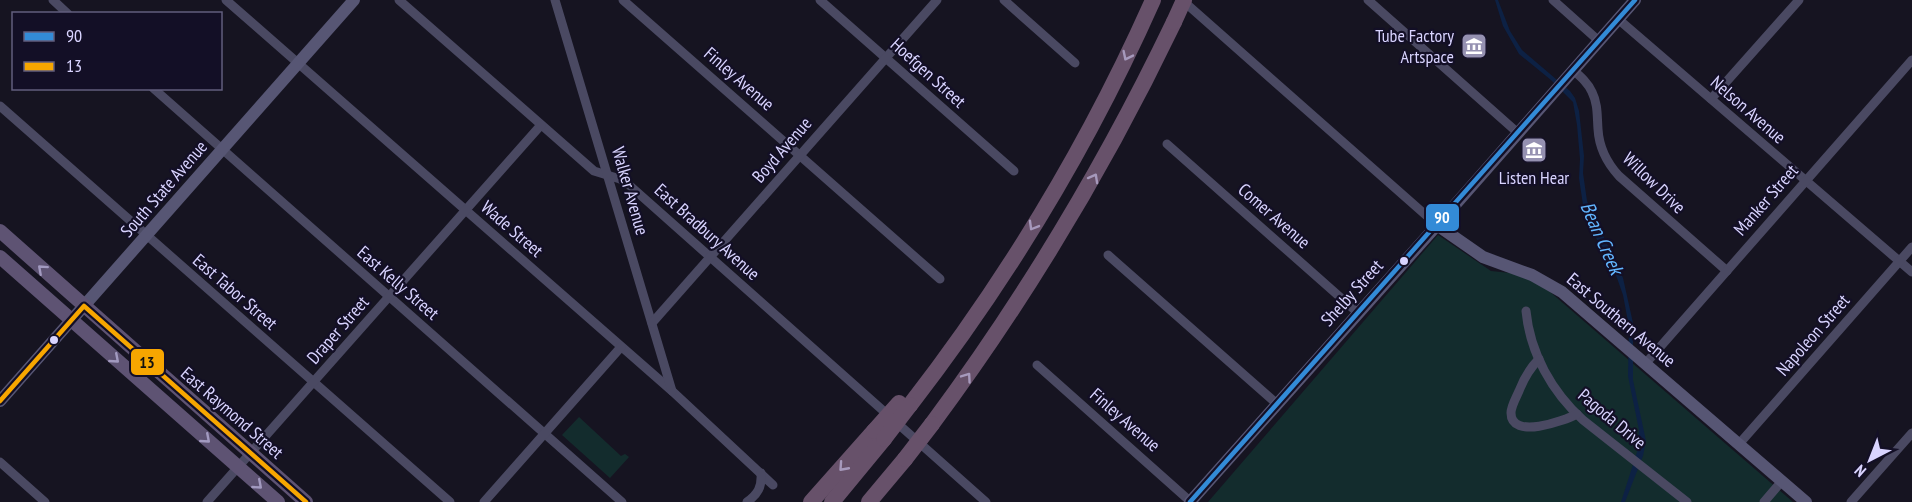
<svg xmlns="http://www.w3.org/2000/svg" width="1912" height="502" viewBox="0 0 1912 502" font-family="'PT Sans Narrow',sans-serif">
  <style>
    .green { fill: #132c2d }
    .water { fill: #0d2144 }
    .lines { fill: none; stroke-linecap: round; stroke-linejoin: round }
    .street { stroke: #4a4962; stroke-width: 9 }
    .secondary { stroke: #575674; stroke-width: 12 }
    .primary { stroke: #5e5373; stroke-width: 14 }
    .highway { stroke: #67516a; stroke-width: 16 }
    .highway-bridge { stroke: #67516a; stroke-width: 16 }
    .bus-1-casing { stroke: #130f26; stroke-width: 9 }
    .bus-2-casing { stroke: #130f26; stroke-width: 9 }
    .bus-1 { stroke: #338bd7; stroke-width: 4.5 }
    .bus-2 { stroke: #f7a600; stroke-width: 4.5 }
    .oneway { stroke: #a699bc }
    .oneway2 { stroke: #a29ac0 }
    .bus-dot { fill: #d9d4ff; stroke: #130f26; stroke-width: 2 }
    .labels { text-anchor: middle; stroke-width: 4.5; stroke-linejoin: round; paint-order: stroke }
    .poi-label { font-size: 18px; fill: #d9d4ff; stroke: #130f26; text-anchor: end }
    .street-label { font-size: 18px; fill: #d9d4ff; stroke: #130f26 }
    .water-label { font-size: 20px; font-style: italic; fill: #62b6ff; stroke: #130f26 }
    .line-badge { stroke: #130f26; stroke-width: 2 }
    .badge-label { font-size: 16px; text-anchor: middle; font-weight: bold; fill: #fff }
    .pale-badge-label { font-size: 16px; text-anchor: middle; font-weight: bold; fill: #111 }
  </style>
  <rect width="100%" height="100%" fill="#161421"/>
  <!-- green -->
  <g class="green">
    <polygon points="1438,235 1491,271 1520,274 1549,291 1793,502 1208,502"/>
    <polygon points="579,417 621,456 625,454 629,457 610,478 562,435"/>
  </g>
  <!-- water -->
  <polygon class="water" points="1495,0 1498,0 1510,31 1522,50 1570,91 1575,98 1579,111 1584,156 1583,173 1587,201 1623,278 1633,323 1633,380 1646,441 1643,456 1625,502 1621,502 1638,449 1639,430 1628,376 1629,327 1623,295 1611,261 1596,238 1583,205 1579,178 1580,159 1577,125 1573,102 1551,80 1519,54 1503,26"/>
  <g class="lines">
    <!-- street -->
    <g class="street">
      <polyline points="53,0 68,14"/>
      <polyline points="226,0 671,390 773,485"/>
      <polyline points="399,0 594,171 620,179 628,184 986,502"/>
      <polyline points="555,0 672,391"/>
      <polyline points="623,0 940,279"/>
      <polyline points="820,0 1014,171"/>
      <polyline points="1004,0 1075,63"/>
      <polyline points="1182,0 1437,225"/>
      <polyline points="1368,0 1518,133"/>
      <polyline points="1553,0 1599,41"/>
      <polyline points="1618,19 1912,272"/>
      <path d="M 1573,70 C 1581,77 1588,83 1592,92 C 1598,104 1597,116 1598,129 C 1599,147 1607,163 1619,176 L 1727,271"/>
      <polyline points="153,88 622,502"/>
      <polyline points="1711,99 1799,0"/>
      <polyline points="0,106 450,502"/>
      <polyline points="1167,144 1358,313"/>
      <polyline points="1108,255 1277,404"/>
      <path d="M 1526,311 C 1530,353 1552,392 1583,420 L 1687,502"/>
      <polyline points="652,323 937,0"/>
      <path d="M 1539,359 C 1529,369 1524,378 1519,391 C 1516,398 1511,406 1511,413 C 1511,440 1564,421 1577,414"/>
      <polyline points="1646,363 1912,60"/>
      <polyline points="1037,365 1191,502"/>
      <polyline points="1739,444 1912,247"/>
      <polyline points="0,462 45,502"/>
      <polyline points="207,502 541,125"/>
      <polyline points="484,502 621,347"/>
      <path d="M 747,502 C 758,494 762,487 761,473"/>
      <polyline points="1764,502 1782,481"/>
      <polyline points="1851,502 1912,433"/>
    </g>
    <!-- secondary -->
    <g class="secondary">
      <polyline points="1437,225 1483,257 1532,275 1562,292 1806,502"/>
      <polyline points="0,401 354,0"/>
      <polyline points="1190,502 1447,214 1635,0"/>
    </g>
    <!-- primary -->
    <g class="primary">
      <polyline points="0,231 306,502"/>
      <polyline points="0,257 278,502"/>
    </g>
    <!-- highway -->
    <g class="highway">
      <path d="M 910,405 C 1006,281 1089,144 1153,0"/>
      <path d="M 932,424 C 1027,296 1105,166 1174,22"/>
      <polyline points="811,502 874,431"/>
      <polyline points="832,502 884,439"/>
      <polyline points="869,502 905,459"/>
    </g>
    <!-- highway-bridge -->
    <g class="highway-bridge">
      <polyline points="1174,22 1184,0"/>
      <polyline points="874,431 899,403"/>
      <polyline points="884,439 910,405"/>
      <polyline points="905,459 932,424"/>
    </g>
    <!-- bus-1 casing -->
    <g class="bus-1-casing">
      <polyline id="bus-1" points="1190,502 1635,0"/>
    </g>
    <!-- bus-2 casing -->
    <g class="bus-2-casing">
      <polyline id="bus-2" points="0,401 84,306 306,502"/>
    </g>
    <!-- bus-1 -->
    <use href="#bus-1" class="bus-1"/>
    <!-- bus-2 -->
    <use href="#bus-2" class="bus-2"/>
  </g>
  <!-- one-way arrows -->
  <defs><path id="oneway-chevron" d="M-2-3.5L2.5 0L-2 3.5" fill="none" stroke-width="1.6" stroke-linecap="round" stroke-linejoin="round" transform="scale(1.5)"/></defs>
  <g class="oneway">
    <use href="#oneway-chevron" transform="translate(1127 56) rotate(116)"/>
    <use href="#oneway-chevron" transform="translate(1094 178) rotate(-61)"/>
    <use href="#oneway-chevron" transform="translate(1033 226) rotate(120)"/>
    <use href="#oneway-chevron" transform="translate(967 377) rotate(-55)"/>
    <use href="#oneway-chevron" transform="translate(843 467) rotate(132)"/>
  </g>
  <g class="oneway2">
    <use href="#oneway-chevron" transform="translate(42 269) rotate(-138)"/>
    <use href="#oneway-chevron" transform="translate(115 359) rotate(41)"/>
    <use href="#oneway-chevron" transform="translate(206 439) rotate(41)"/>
    <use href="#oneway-chevron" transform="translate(258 485) rotate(41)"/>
  </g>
  <!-- icons -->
  <defs>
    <g id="museum-square" transform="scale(1.35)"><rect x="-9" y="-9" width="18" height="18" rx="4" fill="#9591b1" stroke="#130f26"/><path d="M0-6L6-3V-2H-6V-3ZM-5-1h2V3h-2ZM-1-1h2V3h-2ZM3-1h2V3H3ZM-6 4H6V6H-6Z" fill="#fff"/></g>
  </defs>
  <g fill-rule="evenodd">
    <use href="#museum-square" x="1474" y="46"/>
    <use href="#museum-square" x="1534" y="150"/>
  </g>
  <!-- markers -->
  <g class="bus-dot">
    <circle cx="1404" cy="261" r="5"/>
    <circle cx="54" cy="340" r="5"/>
  </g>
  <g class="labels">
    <!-- poi labels -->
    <g class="poi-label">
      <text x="1454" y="42">Tube Factory<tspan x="1454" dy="21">Artspace</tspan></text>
      <text x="1534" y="184" text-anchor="middle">Listen Hear</text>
    </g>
    <!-- street labels -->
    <g class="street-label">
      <text transform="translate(928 73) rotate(42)" y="6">Hoefgen Street</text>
      <text transform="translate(739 79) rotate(41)" y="6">Finley Avenue</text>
      <text transform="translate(1748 110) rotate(41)" y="6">Nelson Avenue</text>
      <text transform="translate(782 150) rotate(-49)" y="6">Boyd Avenue</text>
      <text transform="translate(1654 183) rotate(44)" y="6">Willow Drive</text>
      <text transform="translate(164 189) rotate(-49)" y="6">South State Avenue</text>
      <text transform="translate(630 191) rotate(74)" y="6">Walker Avenue</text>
      <text transform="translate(1766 200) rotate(-49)" y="6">Manker Street</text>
      <text transform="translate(1274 216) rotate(41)" y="6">Comer Avenue</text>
      <text transform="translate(512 229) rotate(41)" y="6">Wade Street</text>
      <text transform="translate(707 232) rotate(42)" y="6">East Bradbury Avenue</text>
      <text transform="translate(398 283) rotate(41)" y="6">East Kelly Street</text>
      <text transform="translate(235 292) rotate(41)" y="6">East Tabor Street</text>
      <text transform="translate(1352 293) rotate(-48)" y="6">Shelby Street</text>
      <text transform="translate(1621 320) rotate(40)" y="6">East Southern Avenue</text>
      <text transform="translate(338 330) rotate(-49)" y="6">Draper Street</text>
      <text transform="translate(1813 335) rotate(-49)" y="6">Napoleon Street</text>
      <text transform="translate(232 413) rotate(41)" y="6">East Raymond Street</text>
      <text transform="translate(1612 419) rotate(40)" y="6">Pagoda Drive</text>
      <text transform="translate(1125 420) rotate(41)" y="6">Finley Avenue</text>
    </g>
    <!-- water labels -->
    <g class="water-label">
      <text transform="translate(1602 238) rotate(66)" y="7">Bean Creek</text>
    </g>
  </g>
  <g class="line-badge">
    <rect x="1425" y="203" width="35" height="29" rx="6" fill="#338bd7"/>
    <rect x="130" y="348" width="35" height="28" rx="6" fill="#f7a600"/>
  </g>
  <g class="badge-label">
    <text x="1442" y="223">90</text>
  </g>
  <g class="pale-badge-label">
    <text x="147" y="368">13</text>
  </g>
  <!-- legend -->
  <rect x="12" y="12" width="210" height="78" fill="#130f26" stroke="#625e7d" stroke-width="1.5"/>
  <rect x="24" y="32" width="30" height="9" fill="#338bd7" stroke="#625e7d" stroke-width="1.5"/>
  <text x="66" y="42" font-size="18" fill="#d9d4ff">90</text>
  <rect x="24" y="62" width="30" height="9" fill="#f7a600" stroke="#625e7d" stroke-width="1.5"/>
  <text x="66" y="72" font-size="18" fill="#d9d4ff">13</text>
  <!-- north arrow -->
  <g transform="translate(1870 460) rotate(222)" stroke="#130f26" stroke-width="4.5" paint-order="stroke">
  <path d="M0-4.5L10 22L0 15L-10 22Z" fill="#d9d4ff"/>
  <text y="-9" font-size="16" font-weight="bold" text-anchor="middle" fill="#d9d4ff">N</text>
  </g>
</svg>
